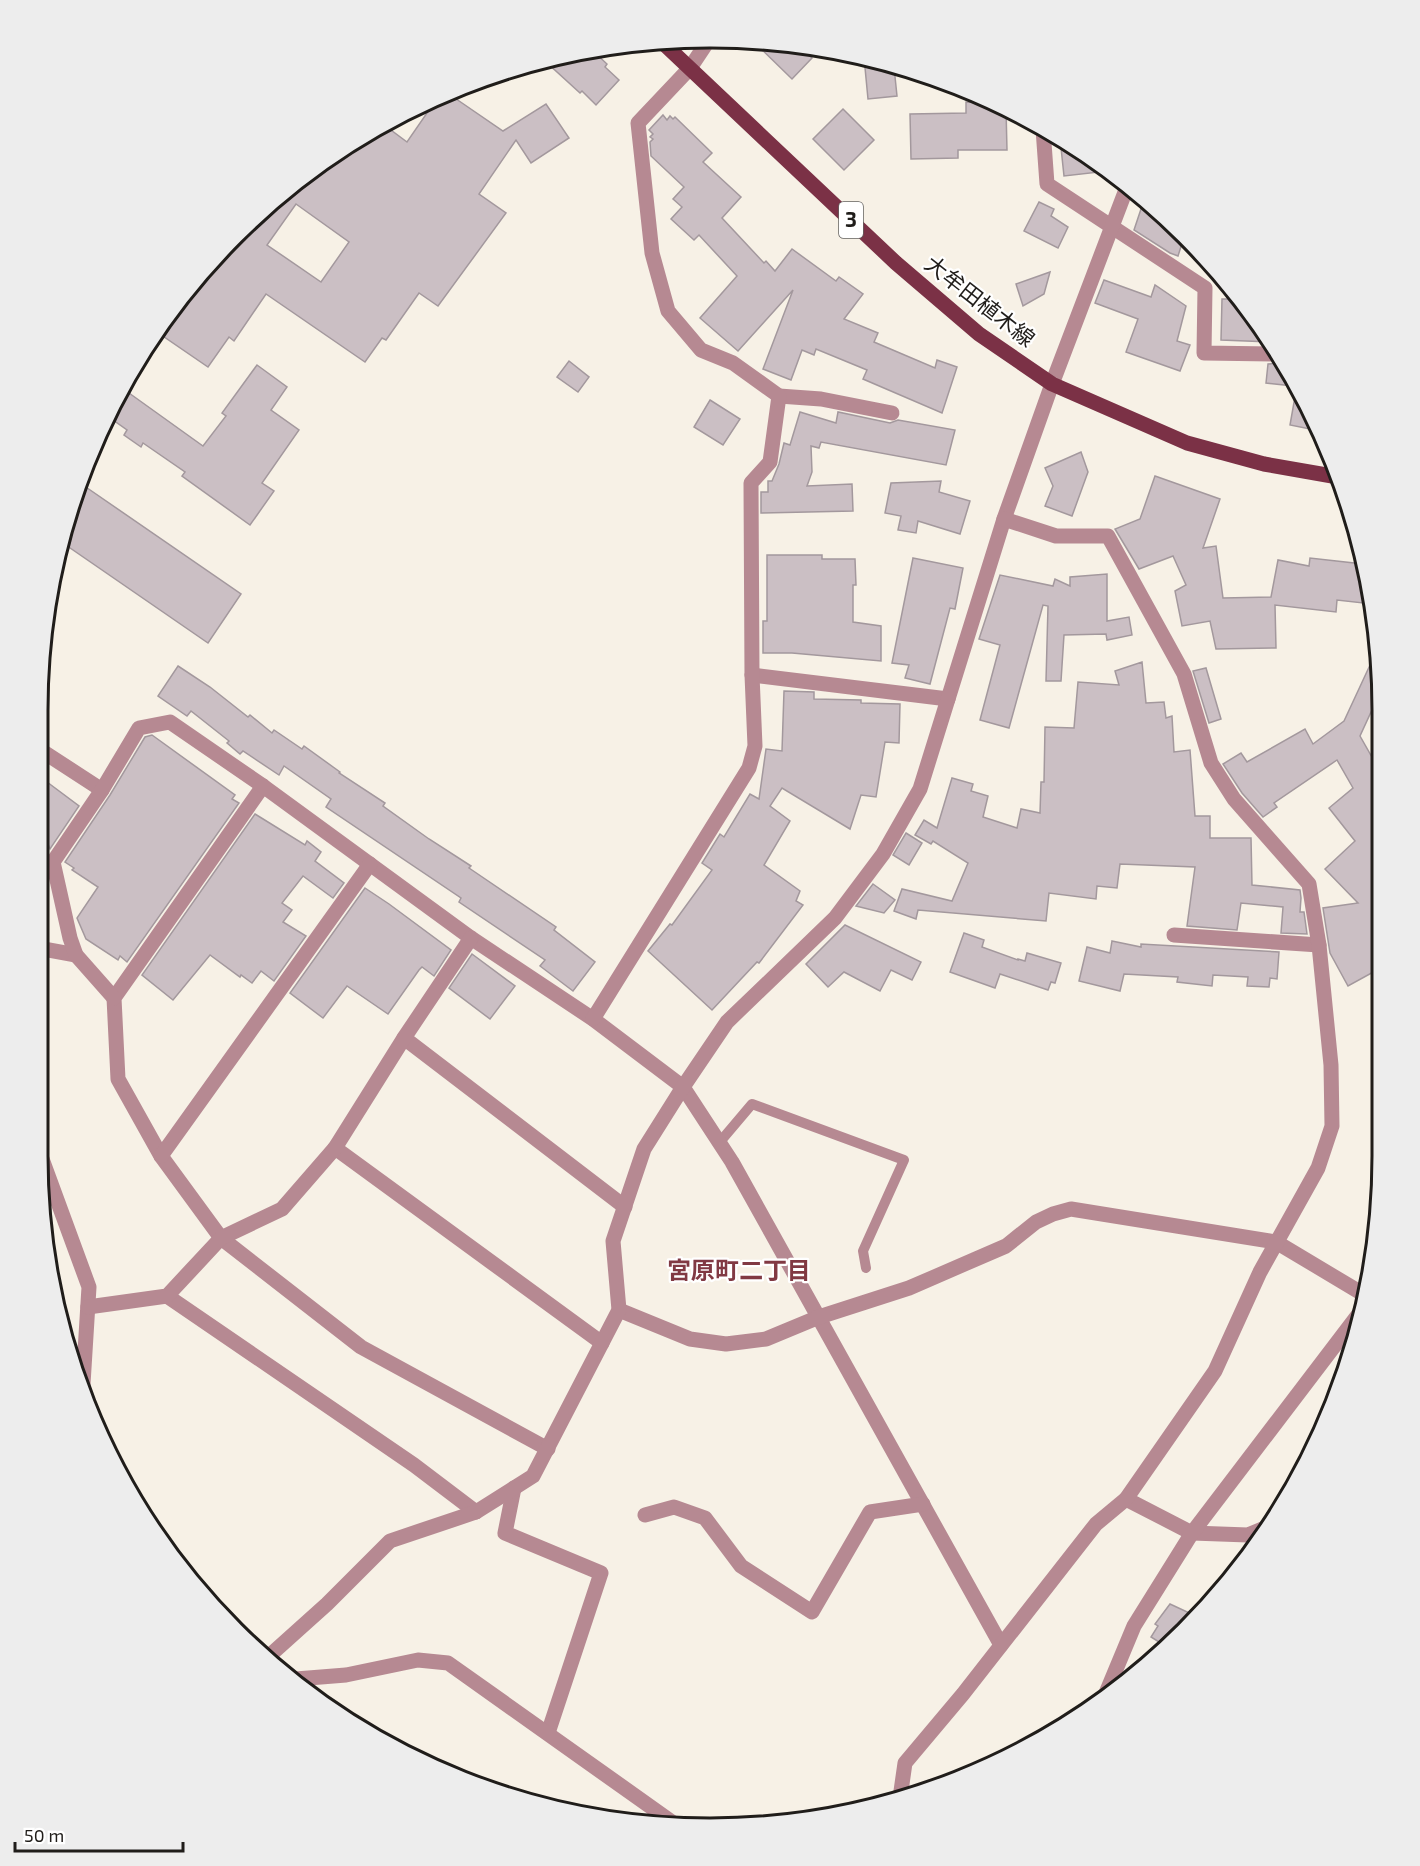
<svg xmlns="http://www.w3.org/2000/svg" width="1420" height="1866" viewBox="0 0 1420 1866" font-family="'Exo 2','Noto Sans JP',sans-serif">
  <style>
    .building { fill: #cbbfc4; stroke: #a3989d; stroke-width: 1.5; fill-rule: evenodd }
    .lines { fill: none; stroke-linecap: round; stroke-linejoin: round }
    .service { stroke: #b68992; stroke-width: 10 }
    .minor { stroke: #b68992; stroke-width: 15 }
    .primary { stroke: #7b3146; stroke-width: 15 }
    .labels { text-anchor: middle; stroke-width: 4.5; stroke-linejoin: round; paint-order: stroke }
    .shield { fill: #fff; stroke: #63615f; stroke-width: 1.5 }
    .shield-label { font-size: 21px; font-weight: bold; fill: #201d1a }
    .street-label { font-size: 22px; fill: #201d1a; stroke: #fff }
    .neighbourhood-label { font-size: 24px; font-weight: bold; fill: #813943; stroke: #fff }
    .rim { fill: none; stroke: #201d1a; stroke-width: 3 }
  </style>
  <rect width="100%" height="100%" fill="#f7f1e6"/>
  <!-- building -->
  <g class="building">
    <polygon points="754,42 800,46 812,58 792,79"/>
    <polygon points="591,49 607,64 605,67 619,80 596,105 582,91 580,93 545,61 579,50"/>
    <polygon points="864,57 894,67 897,96 868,99"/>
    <path d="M 446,92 L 503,131 L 546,104 L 569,138 L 531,163 L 516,140 L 479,194 L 506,213 L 438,306 L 419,293 L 386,340 L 382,338 L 365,362 L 266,294 L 234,341 L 229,337 L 208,367 L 157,332 L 176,301 L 181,296 L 184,299 L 201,274 L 266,205 L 337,151 L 384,125 L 407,142 L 438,97 ZM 296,204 L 349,242 L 321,282 L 267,245 Z"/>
    <polygon points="982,96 1006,109 1007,150 958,150 958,158 911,159 910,114 966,113 966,102 982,103"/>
    <polygon points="843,109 874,140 844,170 813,139"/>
    <polygon points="663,115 667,120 670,116 673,119 675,117 712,153 703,162 741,197 722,218 764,263 766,261 775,271 792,249 836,281 839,277 863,294 844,319 878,333 874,342 935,368 937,360 957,367 942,413 863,379 867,370 816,349 814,355 802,350 791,380 763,369 793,290 738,351 700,318 737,276 699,235 694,240 671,219 682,207 673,199 684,187 651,156 650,142 653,139 650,137 653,134 649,130"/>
    <polygon points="1060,138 1084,151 1108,171 1064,176"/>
    <polygon points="1144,200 1185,234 1178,256 1170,253 1134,230"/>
    <polygon points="1039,202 1054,209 1051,216 1068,227 1058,248 1024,231"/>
    <polygon points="1050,272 1044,294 1023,306 1016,284"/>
    <polygon points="1104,280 1151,297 1155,285 1186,306 1177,341 1190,345 1180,371 1126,352 1138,319 1095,303"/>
    <polygon points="1222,299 1239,299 1269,337 1273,344 1270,344 1271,342 1221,340"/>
    <polygon points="569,361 589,377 578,392 557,377"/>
    <polygon points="1282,363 1294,386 1266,383 1268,364"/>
    <polygon points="257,365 287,387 271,410 299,430 262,483 274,491 250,525 182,476 185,472 143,443 141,447 124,435 127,430 106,415 122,388 203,446 226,416 222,413"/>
    <polygon points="1296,391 1308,414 1315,430 1290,425"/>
    <polygon points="710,400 740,419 723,445 694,427"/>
    <polygon points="800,412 836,423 838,412 890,423 898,420 955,430 946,465 821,442 819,448 811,446 812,472 807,486 852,484 853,511 761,513 761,492 768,492 768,481 772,481 779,464 784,443 790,445"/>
    <polygon points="1081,452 1088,472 1072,516 1045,506 1053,486 1045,468"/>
    <polygon points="1155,476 1220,499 1203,548 1216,546 1223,598 1271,597 1278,560 1309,566 1310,558 1363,564 1372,604 1337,600 1336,612 1275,605 1276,648 1216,649 1210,621 1182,626 1175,591 1186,585 1173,556 1139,569 1115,529 1140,519"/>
    <polygon points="941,481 939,492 970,501 960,534 918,521 916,533 898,530 901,516 885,513 891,483"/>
    <polygon points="80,483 241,594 208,643 60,541"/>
    <polygon points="767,555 822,555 822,559 855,559 856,585 853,585 853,622 881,626 881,661 792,653 763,653 763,621 767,621"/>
    <polygon points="913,558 963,568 955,609 950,608 930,684 905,678 909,665 892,663"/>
    <polygon points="1107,574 1107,621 1129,617 1132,635 1107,640 1106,634 1064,635 1061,681 1046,681 1048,606 1043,605 1009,728 980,720 1000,645 979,639 1000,575 1053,586 1055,579 1070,586 1070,577"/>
    <polygon points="1377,650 1377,699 1360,736 1377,766 1377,970 1348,986 1330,953 1323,908 1358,903 1325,869 1355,841 1329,808 1353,788 1337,760 1274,803 1277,807 1263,817 1242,793 1223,764 1241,753 1247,762 1305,729 1313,744 1344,721"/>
    <polygon points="1142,662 1146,703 1164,702 1166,718 1172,716 1174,752 1190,750 1195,816 1210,816 1210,838 1251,838 1252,885 1300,890 1301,898 1300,912 1304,912 1307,934 1281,933 1283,907 1241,903 1237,930 1187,926 1195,867 1120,864 1117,888 1097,886 1096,899 1049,893 1046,921 918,910 916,919 894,911 902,889 952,901 968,863 933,841 931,844 915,835 924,820 937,828 952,778 973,784 971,791 988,796 983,817 1017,828 1021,809 1040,813 1041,782 1044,782 1045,727 1074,728 1078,682 1119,685 1115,671"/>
    <polygon points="178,666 210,687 248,717 250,715 272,733 274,730 302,749 304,746 340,772 339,773 385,803 383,806 429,839 471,866 469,868 556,927 554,930 595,962 573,991 540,966 545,960 459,902 461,898 326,807 331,799 284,766 279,775 243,751 240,754 227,743 229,741 191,711 187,716 158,696"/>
    <polygon points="1206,668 1221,719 1209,723 1193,671"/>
    <polygon points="784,691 814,692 814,699 861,700 861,703 900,704 899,743 885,742 876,797 861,795 850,829 782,788 770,806 790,821 764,865 800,891 796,901 803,905 759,963 757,962 712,1010 648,951 670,924 672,925 712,870 702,863 720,834 724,837 750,794 759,799 766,749 782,751"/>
    <polygon points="152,735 235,795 232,799 239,803 127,962 120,956 118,960 86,939 77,918 98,887 72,870 74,868 65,862 110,795 145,737"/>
    <polygon points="39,776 79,806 50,849 38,819"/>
    <polygon points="255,814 305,845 307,841 321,852 315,861 344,883 333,898 303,876 282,903 292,910 283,922 306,936 274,981 261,971 252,983 241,975 240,977 210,955 173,1000 142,975"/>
    <polygon points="906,833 922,843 909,865 893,855"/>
    <polygon points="873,884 895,900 884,913 856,906"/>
    <polygon points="365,888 389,904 451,950 434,976 422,967 419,970 388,1014 347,986 323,1018 290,993"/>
    <polygon points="845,925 921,962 912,980 891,970 880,991 844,972 828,987 806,964"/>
    <polygon points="964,933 984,940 982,947 1018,960 1018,959 1025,961 1027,953 1061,963 1055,983 1051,982 1048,990 1000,974 995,988 950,972"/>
    <polygon points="1112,941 1141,947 1141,944 1279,952 1277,979 1270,978 1269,987 1247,986 1248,977 1213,975 1212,986 1177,982 1178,977 1124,974 1120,991 1079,981 1087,947 1110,953"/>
    <polygon points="472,954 515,986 490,1019 449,988"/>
    <polygon points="1170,1604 1198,1617 1185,1632 1167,1647 1151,1637 1158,1626 1155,1624"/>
  </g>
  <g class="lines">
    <!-- service -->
    <polyline class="service" points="719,1143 752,1104 904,1160 863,1251 866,1268"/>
    <!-- minor -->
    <g class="minor">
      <polyline points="1043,129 1047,184 1205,288 1204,353 1278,354"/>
      <polyline points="779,396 821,399 892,413"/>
      <polyline points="752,675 948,699"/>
      <polyline points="39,749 102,790"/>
      <polyline points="263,786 114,998 118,1079 161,1156 221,1238 361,1347 548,1449"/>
      <polyline points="1174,935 1319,945"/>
      <polyline points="38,948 76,955"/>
      <polyline points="114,998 76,955 70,938 53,862 102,790 139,728 170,722 263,786 471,938 593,1019 683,1087 732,1162 1001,1645"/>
      <polyline points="593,1019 749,768 755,746 752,675 751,483 770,462 779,396 733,363 701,350 668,311 652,253 638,123 690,68 710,38"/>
      <polyline points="404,1038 625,1207"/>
      <polyline points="38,1148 89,1287 83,1384"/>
      <polyline points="335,1148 602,1343"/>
      <polyline points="161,1156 370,864"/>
      <polyline points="167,1296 414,1465 476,1512"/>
      <polyline points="88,1307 167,1296 221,1238 282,1209 335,1148 404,1038 471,938"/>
      <polyline points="619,1310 690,1339 726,1344 766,1339 819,1317 909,1288 1006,1246 1036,1222 1053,1214 1071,1209 1276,1242 1363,1294"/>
      <polyline points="514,1488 505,1533 601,1573 548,1733"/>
      <polyline points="1126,1499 1192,1533 1248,1535 1272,1525"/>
      <polyline points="645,1515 674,1507 705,1518 741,1566 812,1612 870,1512 923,1504"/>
      <polyline points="268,1657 327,1604 390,1541 476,1512 533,1476 619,1310 613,1241 644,1149 683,1087 727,1022 835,918 883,854 920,789 1004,519 1052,384 1127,187"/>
      <polyline points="296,1679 346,1675 418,1660 448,1663 679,1827"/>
      <polyline points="1104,1698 1134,1626 1192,1533 1358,1315"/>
      <polyline points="900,1798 905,1763 963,1694 1096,1524 1126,1499 1215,1371 1260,1272 1318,1168 1332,1126 1331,1065 1319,945 1309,884 1234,799 1211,763 1184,674 1108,536 1056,536 1004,519"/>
    </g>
    <!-- primary -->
    <polyline class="primary" points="662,42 896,263 979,334 1052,384 1187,443 1264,464 1338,477"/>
  </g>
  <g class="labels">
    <!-- shield labels -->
    <rect class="shield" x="839" y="202" width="24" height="36" rx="4.5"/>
    <g class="shield-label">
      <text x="851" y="227">3</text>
    </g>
    <!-- street labels -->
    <g class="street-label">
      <text transform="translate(980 301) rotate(38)" y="8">大牟田植木線</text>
    </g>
    <!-- neighbourhood labels -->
    <g class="neighbourhood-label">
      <text x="739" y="1279">宮原町二丁目</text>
    </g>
  </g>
  <!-- crop -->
  <path d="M0 0H1420V1866H0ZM710 48H710A662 662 0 0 1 1372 710V1156A662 662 0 0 1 710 1818H710A662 662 0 0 1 48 1156V710A662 662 0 0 1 710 48Z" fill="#ededed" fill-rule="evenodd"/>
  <path class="rim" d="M710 48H710A662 662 0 0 1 1372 710V1156A662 662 0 0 1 710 1818H710A662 662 0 0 1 48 1156V710A662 662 0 0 1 710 48Z"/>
  <!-- scale -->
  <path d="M15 1842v9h168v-9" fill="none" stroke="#201d1a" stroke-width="3"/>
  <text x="24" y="1842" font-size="18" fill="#201d1a" stroke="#ffffff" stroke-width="4.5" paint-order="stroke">50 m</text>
</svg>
